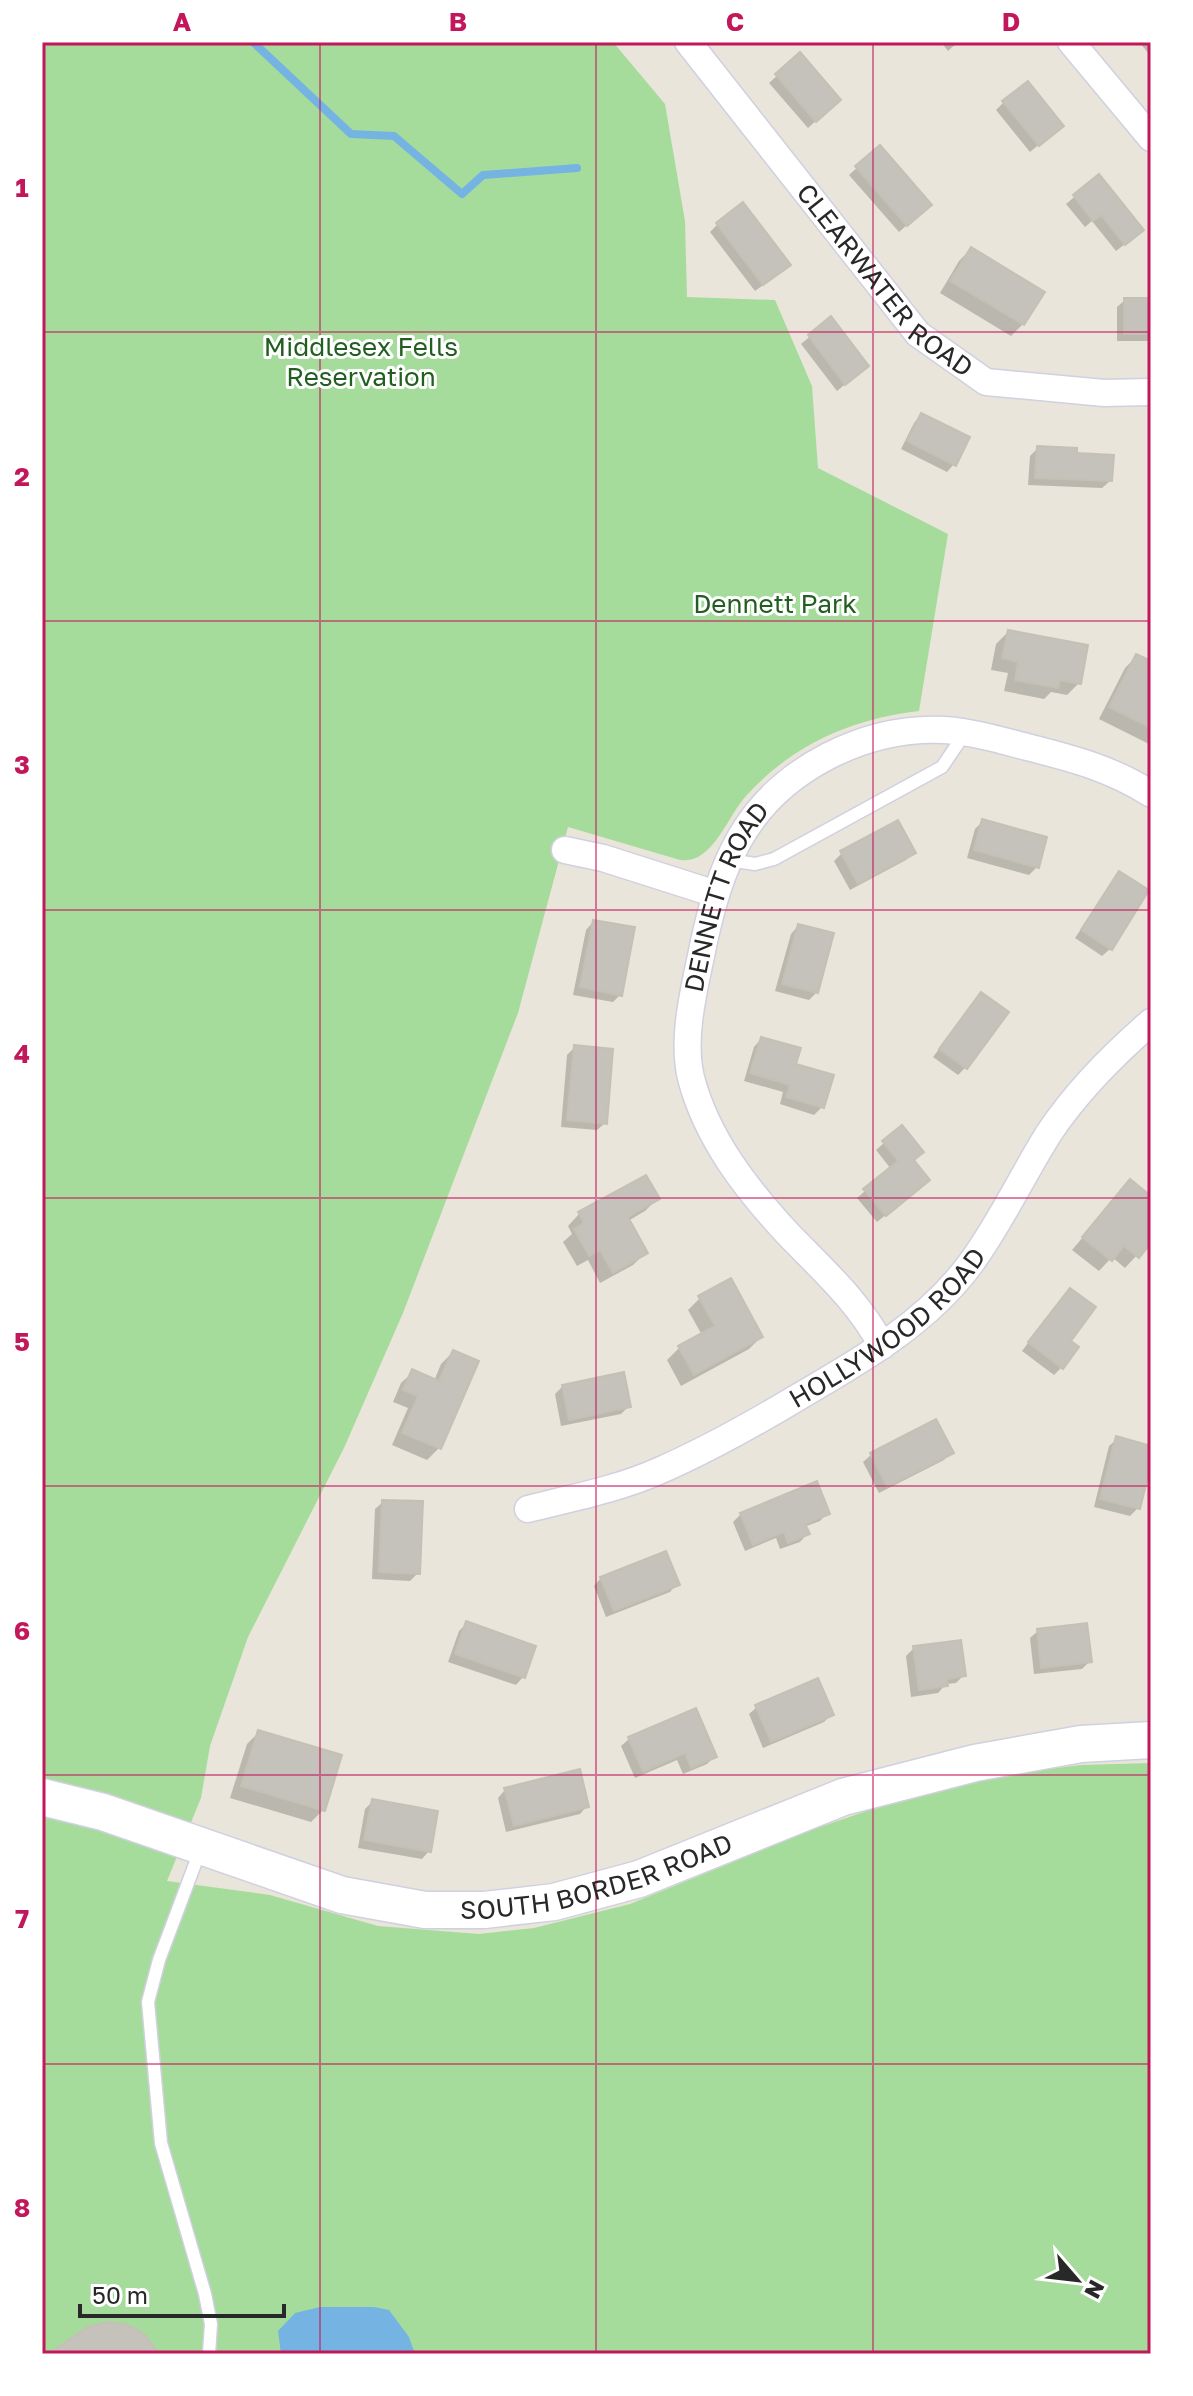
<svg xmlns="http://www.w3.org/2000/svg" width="1193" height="2396" viewBox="0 0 1193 2396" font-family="'Golos Text',sans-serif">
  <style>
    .green { fill: #a6dc9b }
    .water { fill: #75b3e3 }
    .shadow { fill: #0003 }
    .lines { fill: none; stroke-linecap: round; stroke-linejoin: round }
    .stream { stroke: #75b3e3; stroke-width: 8 }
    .building { fill: #c4c2ba; stroke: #c4c1b4; stroke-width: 2 }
    .lane-casing { stroke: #d0d0e0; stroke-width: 15 }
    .street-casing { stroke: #d0d0e0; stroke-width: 29 }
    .secondary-casing { stroke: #d0d0e0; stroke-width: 39 }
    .lane { stroke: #fff; stroke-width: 12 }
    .street { stroke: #fff; stroke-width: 26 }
    .secondary { stroke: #fff; stroke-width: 36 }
    .grid { fill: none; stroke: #c2185b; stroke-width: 2; stroke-opacity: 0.55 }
    .labels { text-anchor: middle; stroke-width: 6; stroke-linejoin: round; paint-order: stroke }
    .street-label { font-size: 26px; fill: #282828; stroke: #fff }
    .park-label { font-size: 26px; fill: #215e1f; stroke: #fff }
    .neatline { fill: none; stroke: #c2185b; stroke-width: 3 }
    .grid-label { font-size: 26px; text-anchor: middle; font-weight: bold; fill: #c2185b }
  </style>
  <rect width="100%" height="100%" fill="#e9e5da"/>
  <!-- green -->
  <path class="green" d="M 42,42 L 613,42 L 665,104 L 685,221 L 687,297 L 775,300 L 812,386 L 818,468 L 948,534 L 919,711 C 851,719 792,745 746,796 C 727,817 712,865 680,860 L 568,827 L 518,1013 L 403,1313 L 344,1448 L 248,1637 L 210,1746 L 201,1798 L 167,1881 L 270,1895 L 378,1926 L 479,1934 L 534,1928 L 630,1904 L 814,1829 L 899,1800 L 1008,1774 L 1081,1765 L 1151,1763 L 1151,2354 L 42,2354 Z"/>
  <!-- water -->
  <polygon class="water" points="320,2307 374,2307 389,2310 409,2337 415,2354 281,2354 278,2331 295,2313"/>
  <!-- shadow -->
  <g class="shadow">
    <polygon points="941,42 958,42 948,51"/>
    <polygon points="1139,42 1151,42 1151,53 1150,55"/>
    <polygon points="800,55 831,107 808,128 769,83"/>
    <polygon points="1004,102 1053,133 1030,152 996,110"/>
    <polygon points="879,148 922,212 899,232 849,175"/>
    <polygon points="1099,176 1134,237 1116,251 1092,221 1085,227 1066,204"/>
    <polygon points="718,224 781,272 755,291 710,232"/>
    <polygon points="971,249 1023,324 1011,336 940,293 959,261"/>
    <polygon points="1125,300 1151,300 1151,341 1117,341 1117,307"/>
    <polygon points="831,319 867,366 837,391 801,344"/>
    <polygon points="921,415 954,464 947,472 901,449 914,423"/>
    <polygon points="1038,448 1075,455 1110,481 1102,488 1028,485 1030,456"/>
    <polygon points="1151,453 1151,482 1149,481"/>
    <polygon points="1008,632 1079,683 1067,695 1051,692 1044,699 1004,691 1008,673 991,670 996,644"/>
    <polygon points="1137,656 1151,663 1151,745 1099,719 1125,668"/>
    <polygon points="982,822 1037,867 1029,875 967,858 975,829"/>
    <polygon points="913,852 906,860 850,890 834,861 842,853"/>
    <polygon points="1119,873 1110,949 1102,956 1075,938"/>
    <polygon points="593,922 620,995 613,1002 573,995 586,930"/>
    <polygon points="798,926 817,992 809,1000 775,991 791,934"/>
    <polygon points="981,994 965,1068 958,1075 933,1057"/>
    <polygon points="761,1039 794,1065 822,1107 814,1115 780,1104 783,1092 744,1081 754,1047"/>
    <polygon points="574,1048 605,1123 597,1130 561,1127 567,1055"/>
    <polygon points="901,1128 920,1187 877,1222 857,1198 891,1169 876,1150"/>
    <polygon points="1130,1182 1151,1199 1151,1240 1125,1268 1112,1257 1099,1271 1072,1250"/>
    <polygon points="657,1199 645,1211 628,1221 645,1253 633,1265 600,1283 588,1260 577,1266 563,1242 572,1234 568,1226 579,1214"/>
    <polygon points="700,1298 761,1337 749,1349 681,1386 667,1360 679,1348 702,1335 688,1310"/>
    <polygon points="1062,1298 1069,1341 1062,1367 1054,1375 1022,1351"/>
    <polygon points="453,1352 439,1448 427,1460 392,1445 408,1408 393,1402 401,1383 413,1372 434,1381 441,1364"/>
    <polygon points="563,1386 629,1406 621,1414 561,1426 555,1394"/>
    <polygon points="935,1422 951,1452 944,1460 879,1493 863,1462 871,1455"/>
    <polygon points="1117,1439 1151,1448 1138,1508 1130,1516 1094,1507 1109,1446"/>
    <polygon points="383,1502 418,1573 410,1581 372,1579 375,1509"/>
    <polygon points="827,1513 820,1521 804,1527 807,1534 800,1542 780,1549 776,1538 745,1551 733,1522 741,1514"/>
    <polygon points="601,1578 677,1584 670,1592 606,1617 594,1586"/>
    <polygon points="466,1624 523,1677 516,1685 448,1662 459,1631"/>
    <polygon points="1038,1631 1090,1661 1082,1669 1034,1674 1030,1638"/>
    <polygon points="914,1648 964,1675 956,1683 946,1684 938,1693 911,1697 906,1656"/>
    <polygon points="757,1707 832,1714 824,1722 763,1748 749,1714"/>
    <polygon points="259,1732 323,1810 311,1822 230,1798 247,1744"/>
    <polygon points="629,1739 715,1756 707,1764 683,1774 677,1760 635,1778 621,1746"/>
    <polygon points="505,1790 587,1806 580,1814 506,1832 498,1798"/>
    <polygon points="373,1801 429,1851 422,1859 358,1848 365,1809"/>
  </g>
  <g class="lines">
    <!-- stream -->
    <polyline class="stream" points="253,42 351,134 394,136 462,194 483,175 577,168"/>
  </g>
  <!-- building -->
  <g class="building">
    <polygon points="800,52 841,100 816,122 775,74"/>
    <polygon points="1028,81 1064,126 1039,146 1002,101"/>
    <polygon points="880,145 932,205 907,226 855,166"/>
    <polygon points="1099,174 1144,230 1125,245 1101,215 1093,221 1073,195"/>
    <polygon points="743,202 791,265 763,285 716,223"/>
    <polygon points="971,247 1045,292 1024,325 950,281"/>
    <rect x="1124" y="298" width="27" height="36"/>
    <polygon points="831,316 869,366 845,385 808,335"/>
    <polygon points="921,413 970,437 956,466 907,441"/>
    <polygon points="1037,446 1077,448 1077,453 1114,455 1112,481 1035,478"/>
    <polygon points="1008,630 1088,645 1081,684 1060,680 1058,688 1015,680 1018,662 1002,658"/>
    <polygon points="1136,654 1151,661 1151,728 1109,707"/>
    <polygon points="982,819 1047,837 1039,868 974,850"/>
    <polygon points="898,820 916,853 858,884 840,851"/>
    <polygon points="1119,871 1149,890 1112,950 1081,930"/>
    <polygon points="593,920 635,927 622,996 580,987"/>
    <polygon points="798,924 834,933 818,993 782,984"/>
    <polygon points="981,992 1009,1012 967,1069 939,1049"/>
    <polygon points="761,1037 801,1048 796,1064 834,1075 824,1108 786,1097 790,1085 750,1073"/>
    <polygon points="574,1045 613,1049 607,1124 567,1120"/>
    <polygon points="902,1125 924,1152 914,1160 930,1180 886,1216 863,1189 898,1161 882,1141"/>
    <polygon points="646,1175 660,1199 628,1217 648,1253 613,1273 600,1250 589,1256 574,1229 584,1223 578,1212"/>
    <polygon points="1130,1179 1151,1196 1151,1243 1139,1258 1124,1246 1112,1261 1082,1237"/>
    <polygon points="731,1278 763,1337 694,1375 678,1346 715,1326 698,1296"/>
    <polygon points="1070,1288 1096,1307 1071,1341 1079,1347 1063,1369 1028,1342"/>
    <polygon points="453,1350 479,1361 441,1449 402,1433 418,1396 403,1390 412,1369 439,1381"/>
    <polygon points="624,1372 631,1407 569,1420 562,1385"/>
    <polygon points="936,1419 954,1453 887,1487 870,1453"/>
    <polygon points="1116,1436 1151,1446 1151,1464 1140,1509 1100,1499"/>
    <polygon points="817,1481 830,1514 805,1524 810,1534 788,1543 784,1532 753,1545 740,1513"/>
    <polygon points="382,1500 423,1501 420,1574 379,1572"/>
    <polygon points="666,1551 680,1585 614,1611 600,1577"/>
    <polygon points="466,1621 536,1646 525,1678 455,1654"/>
    <polygon points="1087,1623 1092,1662 1041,1668 1037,1629"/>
    <polygon points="961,1640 966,1676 947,1679 948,1686 919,1690 913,1646"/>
    <polygon points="818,1678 834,1715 771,1742 755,1705"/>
    <polygon points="696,1708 717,1757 691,1768 685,1753 643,1772 628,1737"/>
    <polygon points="258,1730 342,1755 325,1811 241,1786"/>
    <polygon points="580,1769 589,1807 514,1826 504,1788"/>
    <polygon points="372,1799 438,1811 431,1852 364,1840"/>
    <polygon points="108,2322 124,2324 136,2329 146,2336 159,2354 48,2354 88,2327"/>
  </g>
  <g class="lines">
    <!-- lane casing -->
    <g class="lane-casing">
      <g id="lane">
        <polyline points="729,860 755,864 774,859 942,767 965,733"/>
        <polyline points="201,1848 159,1960 148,2002 161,2143 205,2294 211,2324 209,2354"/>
      </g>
    </g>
    <!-- street casing -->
    <g class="street-casing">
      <g id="street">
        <path id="s1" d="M 688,42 L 918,334 L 986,382 L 1104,393 L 1151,392"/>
        <polyline points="1071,42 1151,138"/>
        <polyline points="565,850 603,858 716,894"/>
        <path id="s2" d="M 882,1346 C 859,1302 823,1270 789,1235 C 747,1190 707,1139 691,1078 C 681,1036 695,987 703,946 C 711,909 721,871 740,838 C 780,768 866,726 945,730 C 973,732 1000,740 1027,747 C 1071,758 1113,769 1151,794"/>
        <path id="s3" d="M 528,1509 C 572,1498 619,1489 661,1470 C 709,1449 755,1423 800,1396 C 862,1360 928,1322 971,1263 C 1001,1222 1022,1176 1049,1133 C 1077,1091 1113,1055 1151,1022"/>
      </g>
    </g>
    <!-- secondary casing -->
    <g class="secondary-casing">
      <g id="secondary">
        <path id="s4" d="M 42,1797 L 103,1812 L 342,1895 L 425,1910 L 484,1910 L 554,1902 L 639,1879 L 843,1797 L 975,1763 L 1081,1744 L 1151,1740"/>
      </g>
    </g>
    <!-- lane -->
    <use href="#lane" class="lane"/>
    <!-- street -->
    <use href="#street" class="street"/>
    <!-- secondary -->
    <use href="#secondary" class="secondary"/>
  </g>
  <!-- grid -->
  <path class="grid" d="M 320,42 L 320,2354M 596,42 L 596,2354M 873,42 L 873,2354M 42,332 L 1151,332M 42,621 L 1151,621M 42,910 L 1151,910M 42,1198 L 1151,1198M 42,1486 L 1151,1486M 42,1775 L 1151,1775M 42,2064 L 1151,2064"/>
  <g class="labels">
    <!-- street labels -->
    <g class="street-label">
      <text dy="9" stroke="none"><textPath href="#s1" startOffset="310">CLEARWATER ROAD</textPath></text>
      <text dy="9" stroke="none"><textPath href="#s2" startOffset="520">DENNETT ROAD</textPath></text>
      <text dy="9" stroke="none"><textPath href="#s3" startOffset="408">HOLLYWOOD ROAD</textPath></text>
      <text dy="9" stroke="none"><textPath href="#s4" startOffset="576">SOUTH BORDER ROAD</textPath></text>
    </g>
    <!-- park labels -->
    <g class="park-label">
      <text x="361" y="356">Middlesex Fells<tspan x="361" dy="30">Reservation</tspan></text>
      <text x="775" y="613">Dennett Park</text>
    </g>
  </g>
  <!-- border -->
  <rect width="1193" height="2396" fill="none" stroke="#ffffff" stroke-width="88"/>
  <!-- north arrow -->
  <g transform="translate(1077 2280) rotate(118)" stroke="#ffffff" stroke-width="6" paint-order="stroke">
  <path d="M0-6L14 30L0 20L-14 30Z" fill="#282828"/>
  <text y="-12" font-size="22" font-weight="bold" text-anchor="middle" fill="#282828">N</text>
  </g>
  <!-- scale -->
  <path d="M80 2304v12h204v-12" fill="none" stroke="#282828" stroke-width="4"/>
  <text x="92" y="2304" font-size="24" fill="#282828" stroke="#ffffff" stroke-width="6" paint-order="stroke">50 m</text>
  <rect x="44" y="44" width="1105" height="2308" class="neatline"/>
  <g class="grid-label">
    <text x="182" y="31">A</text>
    <text x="458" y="31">B</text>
    <text x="735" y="31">C</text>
    <text x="1011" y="31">D</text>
    <text x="22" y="197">1</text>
    <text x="22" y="486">2</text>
    <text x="22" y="774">3</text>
    <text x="22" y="1063">4</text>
    <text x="22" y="1351">5</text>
    <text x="22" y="1640">6</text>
    <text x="22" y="1928">7</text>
    <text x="22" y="2217">8</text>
  </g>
</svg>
